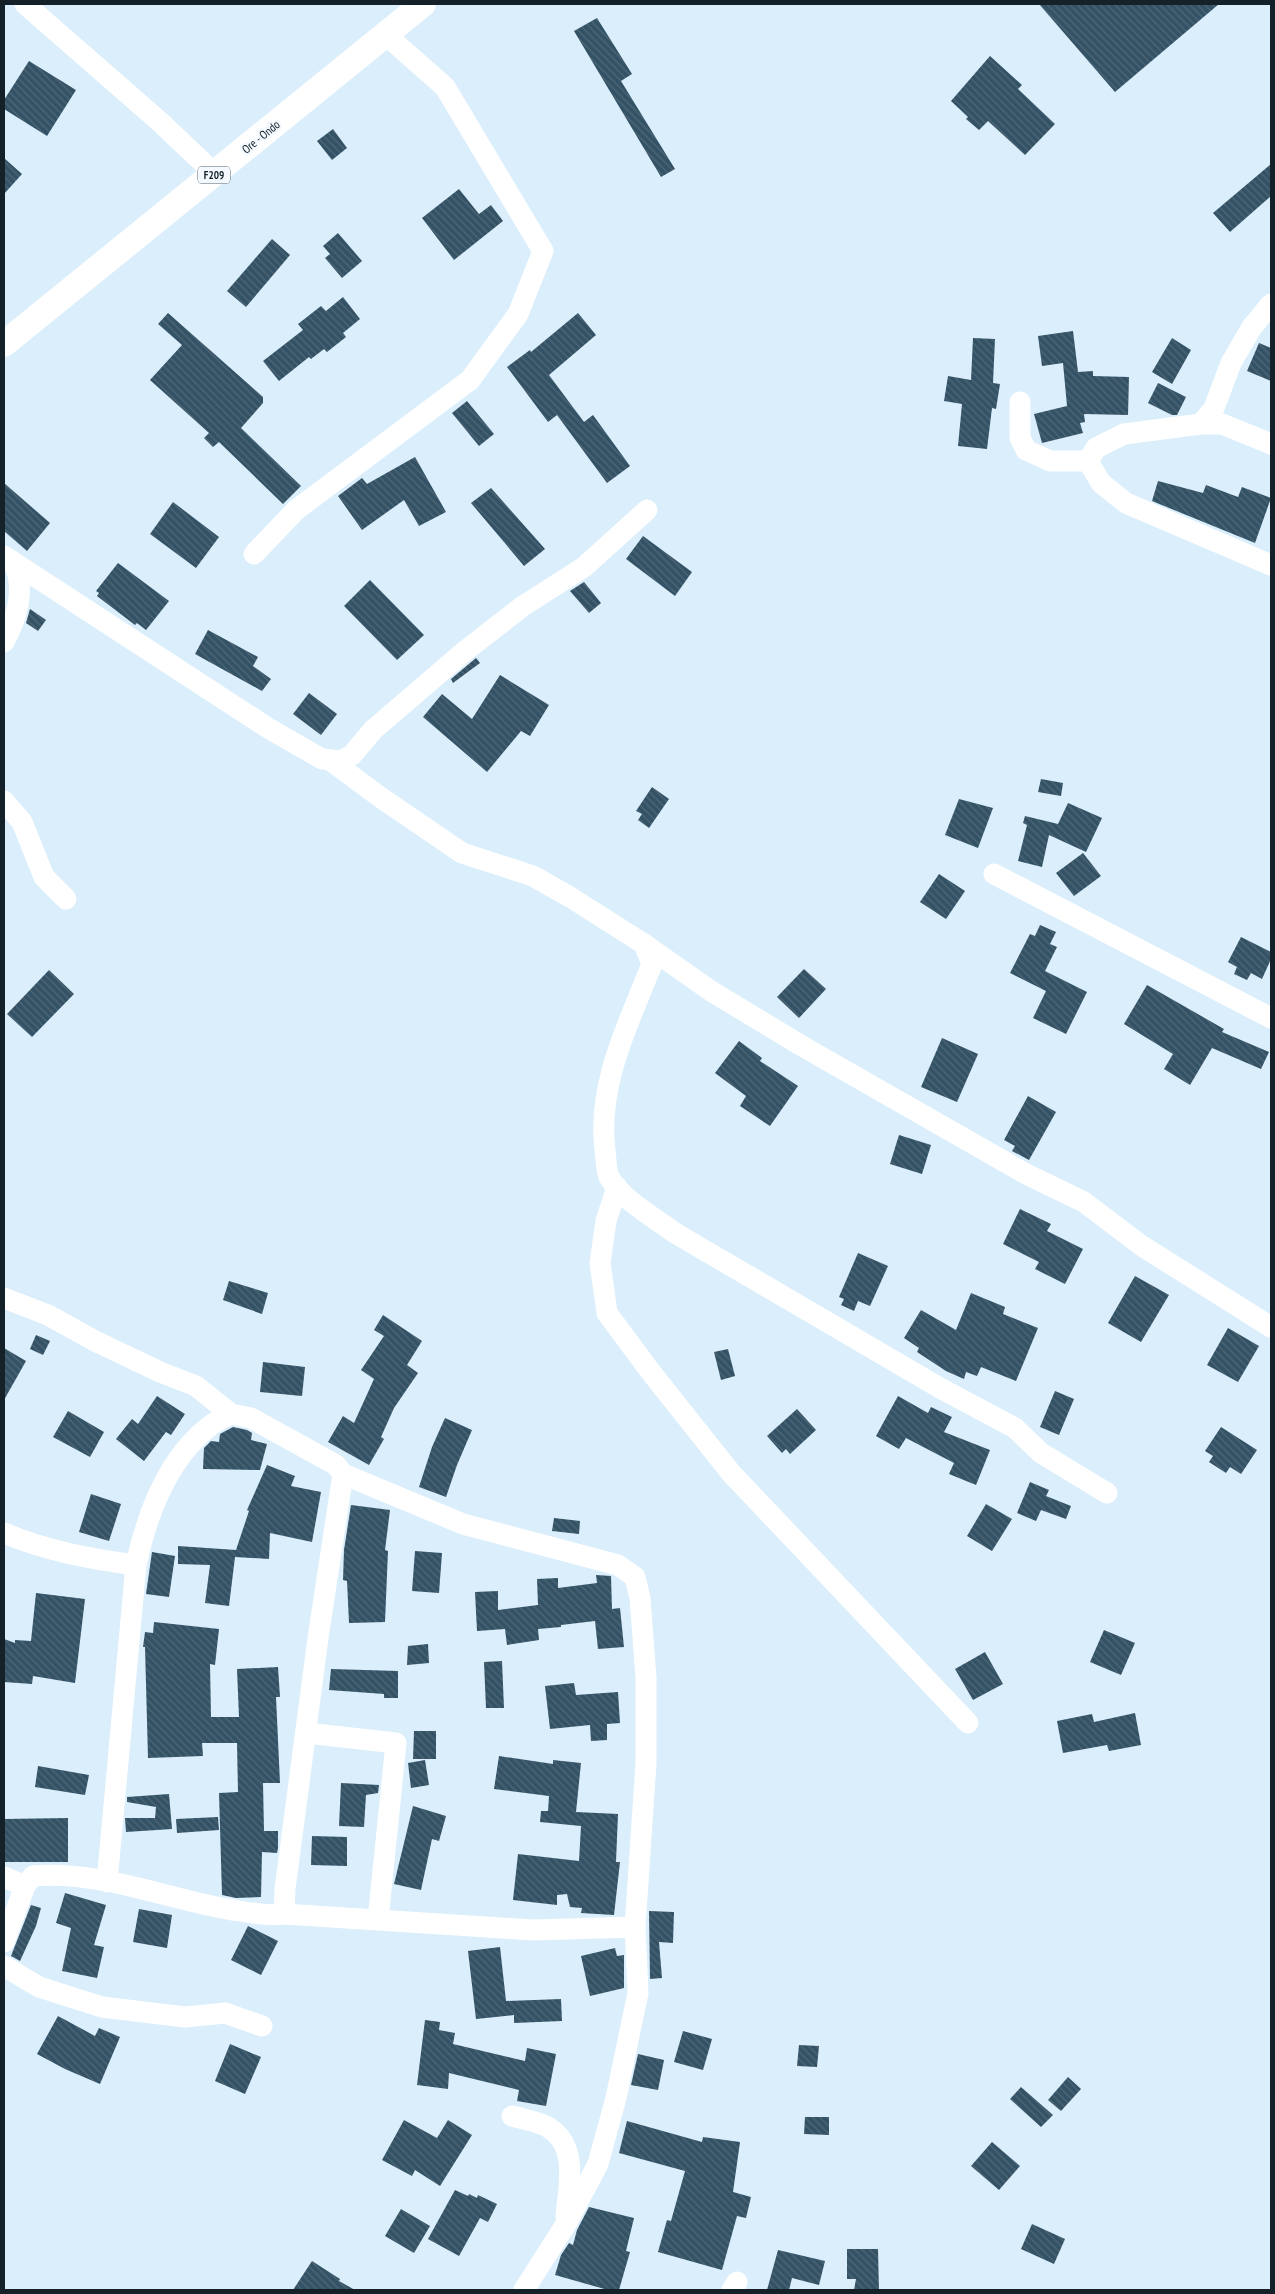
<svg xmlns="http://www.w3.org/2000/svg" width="1275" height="2294" viewBox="0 0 1275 2294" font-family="'PT Sans Narrow',sans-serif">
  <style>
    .building { fill: url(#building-back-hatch) }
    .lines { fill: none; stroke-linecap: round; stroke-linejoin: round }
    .minor { stroke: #fff; stroke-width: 21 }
    .major { stroke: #fff; stroke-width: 26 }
    .labels { text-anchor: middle; stroke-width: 5; stroke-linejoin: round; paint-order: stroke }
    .shield { fill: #f3f9fe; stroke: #576269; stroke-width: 1 }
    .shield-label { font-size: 11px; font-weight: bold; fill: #142129 }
    .street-label { font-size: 12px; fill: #142129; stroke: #f3f9fe }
  </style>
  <defs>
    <pattern id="building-back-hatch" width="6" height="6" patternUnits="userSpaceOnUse" patternTransform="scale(1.25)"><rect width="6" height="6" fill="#345265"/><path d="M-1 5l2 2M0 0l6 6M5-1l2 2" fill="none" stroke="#4e6777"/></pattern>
  </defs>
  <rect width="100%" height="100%" fill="#daeefc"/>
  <!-- building -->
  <g class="building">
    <polygon points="1039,4 1219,4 1115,92"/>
    <polygon points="597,18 632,74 621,81 675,169 661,177 574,31"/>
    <polygon points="990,56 1022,85 1018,89 1055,124 1025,155 988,121 979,130 966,119 968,117 951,101"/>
    <polygon points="29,61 76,90 47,136 4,109 4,100"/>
    <polygon points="333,129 347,148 332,160 317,141"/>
    <polygon points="4,158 22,174 4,194"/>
    <polygon points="1271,164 1271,196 1230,232 1213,213"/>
    <polygon points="459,189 479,214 491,205 503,221 454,260 422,218"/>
    <polygon points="338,233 362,261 342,278 325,258 330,254 323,246"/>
    <polygon points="272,239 290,255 246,307 227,291"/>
    <polygon points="343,297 360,319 343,333 346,337 327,352 324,349 311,359 309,357 279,381 263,361 303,330 298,324 321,306 326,311"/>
    <polygon points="168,313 263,397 263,403 241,428 301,486 283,504 219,442 213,447 204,438 209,433 150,380 182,345 158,324"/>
    <polygon points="578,313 596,335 549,375 584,422 593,415 630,466 607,483 557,415 548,422 507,367 530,350 531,352"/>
    <polygon points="1073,331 1078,372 1093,371 1093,376 1129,377 1128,415 1084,414 1085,422 1080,423 1083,433 1042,443 1034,414 1067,406 1063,363 1042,366 1038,336"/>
    <polygon points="973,338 995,339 993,383 1000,384 996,409 992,408 987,449 958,446 962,404 944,401 948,376 971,380"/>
    <polygon points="1172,338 1191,350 1172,384 1152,372"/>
    <polygon points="1259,343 1271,348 1271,381 1247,371"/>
    <polygon points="1158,383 1186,397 1177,415 1172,415 1148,403"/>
    <polygon points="467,401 494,434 479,446 452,413"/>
    <polygon points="415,457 446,512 419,526 404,500 362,530 338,496 362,478 367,484"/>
    <polygon points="1158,481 1203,493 1206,485 1238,497 1242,487 1271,498 1255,543 1152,501"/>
    <polygon points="4,483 50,523 27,551 4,531"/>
    <polygon points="491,488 545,549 524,566 471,503"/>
    <polygon points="173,502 219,537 196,568 150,534"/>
    <polygon points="643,536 692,572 675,596 626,559"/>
    <polygon points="118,563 169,601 146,630 137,623 135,625 97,596 99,593 96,591"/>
    <polygon points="370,580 424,635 397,660 344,606"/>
    <polygon points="584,582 601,603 589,613 570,591"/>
    <polygon points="30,609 46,620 38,631 26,623"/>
    <polygon points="208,630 258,657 253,666 271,679 262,691 195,654"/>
    <polygon points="476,658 480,663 453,683 451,679"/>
    <polygon points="500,675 549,705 530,736 521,731 487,772 423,717 442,694 472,719"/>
    <polygon points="309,693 337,714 321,735 293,714"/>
    <polygon points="1041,779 1063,783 1061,796 1038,792"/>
    <polygon points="652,787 669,799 649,828 638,820 642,814 636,811"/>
    <polygon points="959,799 993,808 978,848 945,835"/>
    <polygon points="1068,803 1102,818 1086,852 1049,835 1042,867 1018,861 1027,825 1023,823 1025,816 1058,824"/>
    <polygon points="1083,853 1101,876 1074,896 1056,873"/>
    <polygon points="939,874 965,891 946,919 920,902"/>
    <polygon points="1040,925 1056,932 1050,944 1057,947 1045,971 1087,992 1066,1034 1033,1018 1046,991 1010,973 1030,934 1035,936"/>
    <polygon points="1241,937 1271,952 1271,959 1262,979 1251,973 1247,980 1234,974 1237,967 1228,962"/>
    <polygon points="804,969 826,989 799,1018 777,997"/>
    <polygon points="49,970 74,994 32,1037 7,1014"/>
    <polygon points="1147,985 1224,1029 1222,1032 1269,1052 1261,1069 1212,1048 1190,1085 1164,1069 1173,1054 1124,1024"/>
    <polygon points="942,1038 978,1054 957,1102 921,1087"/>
    <polygon points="739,1041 762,1058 760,1061 798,1086 770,1126 740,1106 746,1096 715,1073"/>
    <polygon points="1028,1096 1056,1112 1029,1160 1012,1151 1015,1146 1004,1140"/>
    <polygon points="899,1135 931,1145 922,1174 890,1164"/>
    <polygon points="1020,1209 1051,1224 1047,1231 1083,1249 1065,1284 1035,1269 1039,1262 1003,1244"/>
    <polygon points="858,1253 888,1266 870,1306 858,1301 854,1311 841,1305 844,1299 839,1297"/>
    <polygon points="1135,1276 1169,1295 1141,1342 1108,1323"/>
    <polygon points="229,1281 268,1293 262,1314 223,1300"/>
    <polygon points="971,1293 1005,1307 1003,1314 1038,1328 1016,1381 981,1367 977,1376 966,1372 964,1379 946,1371 917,1352 919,1348 904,1338 921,1310 956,1330"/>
    <polygon points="383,1315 422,1341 407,1365 418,1373 394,1408 381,1437 384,1439 369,1465 328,1442 343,1416 354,1423 374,1379 361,1370 384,1336 374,1330"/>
    <polygon points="1228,1328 1259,1346 1238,1382 1207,1365"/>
    <polygon points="36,1335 50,1341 43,1355 30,1349"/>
    <polygon points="4,1348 26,1361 4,1400"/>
    <polygon points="728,1349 735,1376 721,1380 714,1352"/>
    <polygon points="263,1362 305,1367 302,1396 260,1392"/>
    <polygon points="1055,1391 1074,1399 1059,1435 1040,1427"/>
    <polygon points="157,1396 185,1414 171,1435 166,1432 144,1461 116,1439 132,1419 138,1424"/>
    <polygon points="898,1396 928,1413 931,1407 952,1417 944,1432 990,1450 976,1485 949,1474 954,1463 906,1438 899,1449 876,1436"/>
    <polygon points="797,1409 816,1430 790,1454 786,1449 782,1453 767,1436"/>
    <polygon points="68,1411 104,1432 90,1457 53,1437"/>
    <polygon points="445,1418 472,1430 457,1465 446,1497 419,1487 432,1447"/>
    <polygon points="233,1427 247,1430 252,1433 251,1440 267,1444 260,1470 203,1469 204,1448 211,1441 219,1442 220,1434"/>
    <polygon points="1221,1427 1257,1450 1241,1474 1230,1467 1226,1473 1209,1462 1213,1456 1205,1451"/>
    <polygon points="267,1465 295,1476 291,1486 321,1492 312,1542 270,1533 269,1559 235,1557 229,1606 205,1603 210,1565 178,1564 178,1546 236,1550 249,1511 247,1510"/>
    <polygon points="1030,1482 1049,1490 1046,1496 1071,1506 1066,1519 1041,1510 1036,1521 1017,1513"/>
    <polygon points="91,1494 121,1504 109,1541 79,1532"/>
    <polygon points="986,1504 1012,1519 992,1551 967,1536"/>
    <polygon points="351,1505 390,1510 385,1550 388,1551 385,1622 349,1623 347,1581 343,1580 344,1550"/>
    <polygon points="554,1518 580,1521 579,1534 552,1531"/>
    <polygon points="415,1551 442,1553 439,1593 412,1591"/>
    <polygon points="152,1552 175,1556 169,1597 146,1594"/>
    <polygon points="596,1575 611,1576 612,1609 620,1608 624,1647 598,1649 595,1621 561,1625 561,1627 538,1629 539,1640 507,1645 505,1629 477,1631 475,1592 498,1591 498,1610 538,1605 537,1579 558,1578 558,1588 597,1583"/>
    <polygon points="36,1593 85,1599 75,1683 33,1676 32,1684 4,1682 4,1639 15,1643 15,1640 31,1641"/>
    <polygon points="154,1622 219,1629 215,1665 210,1664 211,1717 239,1717 237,1669 278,1667 280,1697 276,1697 280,1783 263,1783 264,1831 278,1831 278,1848 277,1853 262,1852 261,1897 236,1898 222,1895 219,1793 238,1792 237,1743 202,1743 203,1756 148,1758 145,1647 143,1647 145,1632 153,1633"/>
    <polygon points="1104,1630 1135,1643 1121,1675 1090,1662"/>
    <polygon points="428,1644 429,1663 407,1665 408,1646"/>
    <polygon points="985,1652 1003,1684 973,1700 955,1669"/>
    <polygon points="502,1661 504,1708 486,1708 484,1662"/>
    <polygon points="331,1669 398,1671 398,1698 384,1698 384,1694 329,1690"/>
    <polygon points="574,1683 576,1695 618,1692 620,1723 607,1724 607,1740 591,1741 590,1725 550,1729 545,1686"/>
    <polygon points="1135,1713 1141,1745 1109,1751 1107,1745 1063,1753 1057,1721 1092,1714 1094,1722"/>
    <polygon points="414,1731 436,1731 436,1759 413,1759"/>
    <polygon points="499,1756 553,1764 553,1760 581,1763 576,1812 618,1814 616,1862 620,1862 614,1915 581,1913 582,1908 570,1907 567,1894 557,1895 557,1905 513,1900 518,1854 579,1861 581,1826 540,1822 541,1811 548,1811 549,1796 494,1789"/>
    <polygon points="425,1760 429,1785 411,1788 408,1763"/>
    <polygon points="38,1766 89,1775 85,1795 35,1787"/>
    <polygon points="341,1783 379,1785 378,1793 366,1795 364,1827 339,1826"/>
    <polygon points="169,1794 172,1829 126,1832 125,1818 155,1818 156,1807 127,1802 127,1797"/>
    <polygon points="413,1806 446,1816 439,1841 432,1839 421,1890 394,1884"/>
    <polygon points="218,1817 219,1830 177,1833 176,1819"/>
    <polygon points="68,1818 68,1862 4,1862 4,1819"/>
    <polygon points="312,1836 347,1837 347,1866 311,1865"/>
    <polygon points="65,1893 106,1905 94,1945 104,1947 97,1978 62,1971 71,1928 56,1923"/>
    <polygon points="31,1905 41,1908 36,1926 20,1961 11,1956"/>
    <polygon points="139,1909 172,1915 167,1948 133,1942"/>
    <polygon points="649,1911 674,1912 673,1943 659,1942 662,1978 650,1979"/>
    <polygon points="248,1926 278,1941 261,1975 231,1960"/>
    <polygon points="500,1947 506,2001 561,1999 562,2021 514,2023 514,2015 476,2019 468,1951"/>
    <polygon points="615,1948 617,1956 624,1955 624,1988 590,1996 581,1956"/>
    <polygon points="58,2016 95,2036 99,2028 120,2037 100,2084 65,2069 37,2054"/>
    <polygon points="425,2020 440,2022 439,2030 455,2033 453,2044 525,2061 527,2048 556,2054 546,2106 517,2101 519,2090 449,2073 448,2089 417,2085"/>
    <polygon points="683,2031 712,2039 703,2070 674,2062"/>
    <polygon points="230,2044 261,2057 245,2094 215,2081"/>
    <polygon points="799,2045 819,2046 817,2067 797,2066"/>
    <polygon points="638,2054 664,2060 658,2090 631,2085"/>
    <polygon points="1068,2077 1081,2089 1061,2111 1048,2100"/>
    <polygon points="1021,2087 1053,2115 1041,2127 1010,2099"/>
    <polygon points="805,2117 829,2117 829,2135 804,2134"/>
    <polygon points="404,2120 437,2138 448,2120 472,2135 440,2186 415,2170 412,2176 382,2160"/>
    <polygon points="627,2121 702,2142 703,2137 740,2142 733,2192 751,2197 746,2218 737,2216 722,2270 658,2252 667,2220 671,2221 685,2171 619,2153"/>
    <polygon points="992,2142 1020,2166 999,2190 971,2166"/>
    <polygon points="455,2190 468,2196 469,2194 477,2198 478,2195 497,2204 488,2222 480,2218 459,2256 428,2239"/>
    <polygon points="589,2207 634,2218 626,2251 630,2252 619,2290 608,2290 555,2275 561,2255 569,2243 573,2245 577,2230"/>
    <polygon points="401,2209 430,2226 414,2253 385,2236"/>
    <polygon points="1032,2224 1065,2239 1054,2264 1021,2249"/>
    <polygon points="847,2249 878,2249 879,2290 854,2290 856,2279 847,2279"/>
    <polygon points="778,2250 825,2261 819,2285 792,2278 789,2290 767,2290"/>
    <polygon points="312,2261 340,2279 339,2281 355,2290 293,2290"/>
  </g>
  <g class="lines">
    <!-- minor -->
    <g class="minor">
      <polyline points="25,4 159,121 215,174"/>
      <polyline points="1020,402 1020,438 1026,450 1050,461 1088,461"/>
      <polyline points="1201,424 1214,408 1231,363 1252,327 1271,304"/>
      <polyline points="1088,461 1101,483 1126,503 1271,565"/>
      <polyline points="1088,461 1096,448 1124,434 1201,424 1222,424 1271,444"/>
      <polyline points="254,554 296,510 470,380 518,314 543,251 445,87 386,35"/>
      <polyline points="4,556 268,728 322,759 341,761 352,755 373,730 465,651 523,606 584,567 647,510"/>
      <path d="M 4,642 C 17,618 27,585 12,561"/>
      <polyline points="330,760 380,797 462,853 533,876 570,897 644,944 711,991 802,1046 1026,1174 1084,1202 1142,1246 1271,1327"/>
      <polyline points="4,801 22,822 44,877 66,899"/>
      <polyline points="994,874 1271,1018"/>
      <path d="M 644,944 L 652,964 C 628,1025 597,1084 605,1150 C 606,1158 606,1170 609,1177 C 621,1199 655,1218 675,1233 L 940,1388 L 1015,1428 L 1041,1453 L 1107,1493"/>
      <polyline points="617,1187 606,1221 600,1263 607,1313 650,1371 731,1473 968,1723"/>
      <polyline points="4,1298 48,1315 95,1341 160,1372 196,1386 231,1414 251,1418 336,1465 343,1474 463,1524 618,1565 635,1577 640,1598 646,1678 646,1763 635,1927 638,1993 616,2098 598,2164 566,2224 524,2290"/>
      <path d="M 4,1533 C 47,1551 90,1559 136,1565"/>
      <polyline points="306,1733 396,1743 378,1920"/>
      <polyline points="4,1877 25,1886"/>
      <path d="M 107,1882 L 136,1565 C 147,1514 167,1458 211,1425 C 216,1421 224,1418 231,1414"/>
      <polyline points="284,1914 285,1889 318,1638 343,1474"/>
      <path d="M 4,1942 L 25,1886 L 33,1876 C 98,1870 164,1898 227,1909 C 247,1912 264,1916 284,1914 L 533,1930 L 635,1927"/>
      <polyline points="4,1966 39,1987 102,2007 185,2017 225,2013 262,2026"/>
      <path d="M 512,2116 C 523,2119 536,2121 546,2126 C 579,2144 569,2184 566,2216"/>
      <polyline points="732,2290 737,2282"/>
    </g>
    <!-- major -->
    <polyline class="major" points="4,344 423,4"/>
  </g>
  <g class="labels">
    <!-- shield labels -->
    <rect class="shield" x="198" y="166.5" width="32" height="17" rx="4"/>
    <g class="shield-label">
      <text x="214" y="179">F209</text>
    </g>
    <!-- street labels -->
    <g class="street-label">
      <text transform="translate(261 137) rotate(-39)" y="4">Ore - Ondo</text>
    </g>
  </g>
  <!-- border -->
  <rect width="1275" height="2294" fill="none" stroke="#142129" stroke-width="10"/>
</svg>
